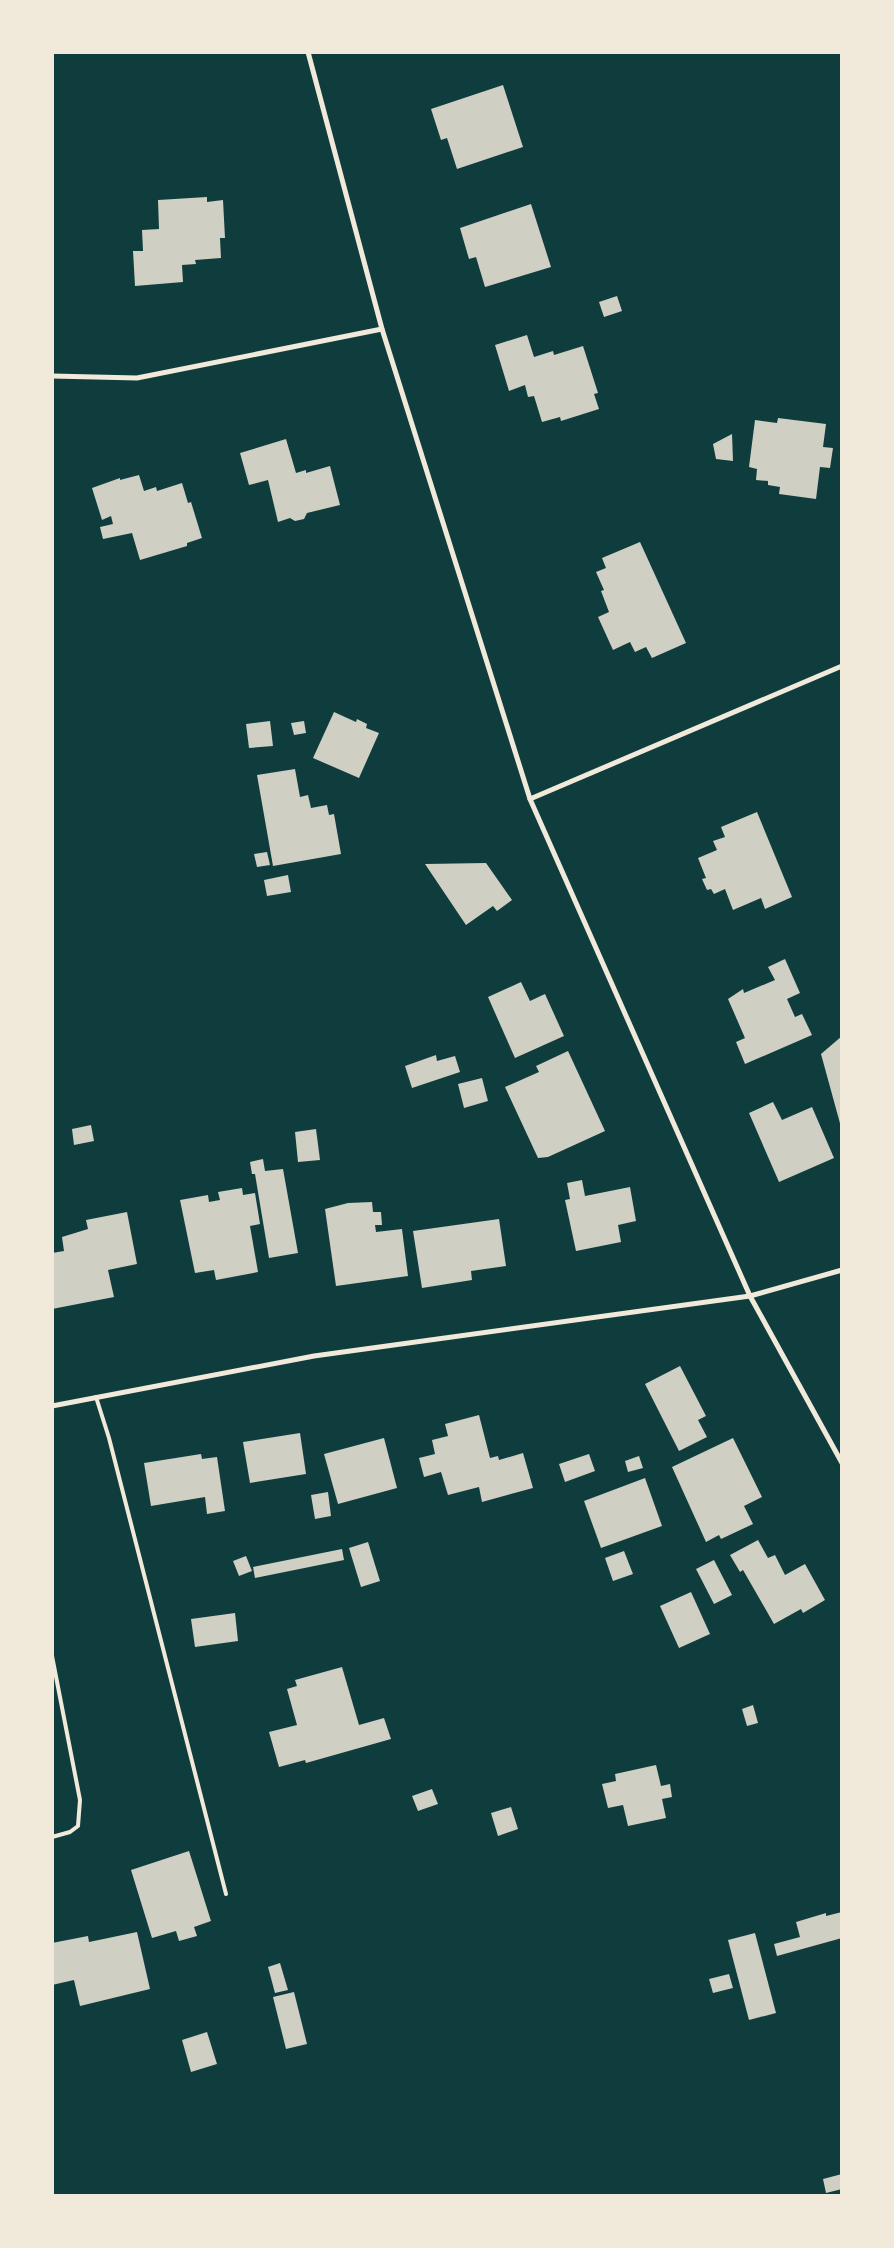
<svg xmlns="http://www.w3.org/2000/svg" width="894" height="2248" viewBox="0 0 894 2248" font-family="'Golos Text',sans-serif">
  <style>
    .building { fill: #cfcfc3 }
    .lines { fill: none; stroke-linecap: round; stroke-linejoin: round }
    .service { stroke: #f1e9da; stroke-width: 4 }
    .minor { stroke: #f1e9da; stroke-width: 5 }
  </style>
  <rect width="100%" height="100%" fill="#0f3d3e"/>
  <!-- building -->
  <g class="building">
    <polygon points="503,85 523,147 457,169 447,138 441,140 431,109"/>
    <polygon points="207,197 207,202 223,200 225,238 220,238 221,258 195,260 196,264 182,265 183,282 135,286 133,251 143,251 142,230 159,229 158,200"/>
    <polygon points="531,204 551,267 485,287 476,257 469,259 460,228"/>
    <polygon points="617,296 622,311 604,317 599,302"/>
    <polygon points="527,335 534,357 553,351 554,355 583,346 598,393 594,394 599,409 561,421 560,417 542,422 534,396 528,397 525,385 509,391 495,345"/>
    <polygon points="778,418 826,424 823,447 833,448 830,468 820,467 816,499 779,494 780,487 768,485 768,481 756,480 757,469 749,467 755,420 777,423"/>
    <polygon points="732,434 733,461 716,459 713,444"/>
    <polygon points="286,439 296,473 306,470 306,473 330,466 340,505 307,513 304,519 295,521 290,518 278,522 268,480 249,485 240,453"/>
    <polygon points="139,475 144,491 156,487 157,491 182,483 188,503 191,502 202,538 187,543 187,546 140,560 132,533 103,539 100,527 113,524 111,516 102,520 92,488 120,478 120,480"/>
    <polygon points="640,542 686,643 652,658 646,647 635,652 630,642 613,650 598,617 609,612 601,591 604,590 596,572 606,568 602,558"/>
    <polygon points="334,712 356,722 357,719 367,724 366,728 379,733 359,778 313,758"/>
    <polygon points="270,721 273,746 249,748 246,724"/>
    <polygon points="304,721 306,733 294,735 291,723"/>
    <polygon points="295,769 300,797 308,795 311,808 327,805 329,815 334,814 341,854 273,866 257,775"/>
    <polygon points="757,812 792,897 765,909 761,898 733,910 725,889 714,894 711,889 707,890 702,879 706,878 698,858 717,850 713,841 725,837 721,827"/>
    <polygon points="267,852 270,865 257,867 254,854"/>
    <polygon points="486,863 512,900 497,911 493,906 466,925 425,864"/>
    <polygon points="288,875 291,892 267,896 264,880"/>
    <polygon points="785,959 800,993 787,999 795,1017 802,1014 812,1035 745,1064 736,1042 745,1038 728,999 743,989 744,993 775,980 768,967"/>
    <polygon points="521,982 530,1001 545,994 564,1036 515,1058 488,997"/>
    <polygon points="842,1036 842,1126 841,1127 821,1054"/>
    <polygon points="568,1051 605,1131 548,1157 538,1158 505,1087 539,1072 536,1066"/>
    <polygon points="436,1055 437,1061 455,1056 460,1072 412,1088 405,1066"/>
    <polygon points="482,1078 488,1101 464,1108 458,1084"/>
    <polygon points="773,1102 782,1120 812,1107 834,1158 779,1182 749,1113"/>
    <polygon points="91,1125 94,1141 74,1145 72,1129"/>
    <polygon points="316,1129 320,1160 298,1162 295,1132"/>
    <polygon points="263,1159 265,1171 283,1169 298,1253 269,1258 255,1174 252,1174 250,1162"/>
    <polygon points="582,1180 585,1196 630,1187 636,1221 618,1225 621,1242 576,1251 565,1200 570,1199 567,1183"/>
    <polygon points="242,1188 243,1195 255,1193 260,1224 250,1226 258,1272 216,1280 214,1270 195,1273 180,1200 208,1195 209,1202 220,1200 218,1192"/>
    <polygon points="372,1202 373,1212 381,1212 382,1225 375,1225 376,1232 402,1229 408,1276 336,1286 325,1209 348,1203"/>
    <polygon points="127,1212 137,1264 108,1270 114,1297 52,1309 54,1284 52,1253 64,1251 62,1237 88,1229 86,1220"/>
    <polygon points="499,1219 506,1266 471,1271 472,1280 422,1288 413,1231"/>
    <polygon points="680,1366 706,1416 698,1420 707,1437 679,1451 645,1384"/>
    <polygon points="479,1415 490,1458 498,1456 499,1460 523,1453 533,1488 482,1502 479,1487 448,1495 441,1472 424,1477 419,1458 435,1454 432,1440 448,1436 445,1424"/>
    <polygon points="300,1433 306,1474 250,1483 243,1442"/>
    <polygon points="384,1438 397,1488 338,1504 324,1454"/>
    <polygon points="733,1438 762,1497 744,1506 753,1524 721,1539 719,1535 706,1542 672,1467"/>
    <polygon points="201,1454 202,1459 217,1457 225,1511 207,1514 205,1497 151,1506 144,1463"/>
    <polygon points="589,1454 595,1471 565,1482 559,1464"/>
    <polygon points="639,1456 643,1468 628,1472 625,1461"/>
    <polygon points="645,1478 662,1526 601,1548 584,1501"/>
    <polygon points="328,1492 331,1516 315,1519 311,1495"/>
    <polygon points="758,1540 768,1558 775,1555 785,1575 805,1564 825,1600 803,1613 801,1609 774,1624 743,1570 740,1572 730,1555"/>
    <polygon points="368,1542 380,1581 361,1587 349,1548"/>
    <polygon points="342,1549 344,1560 255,1578 253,1567"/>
    <polygon points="624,1551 633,1574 613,1581 605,1558"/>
    <polygon points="246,1556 252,1571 239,1576 233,1561"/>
    <polygon points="714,1560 732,1595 714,1604 696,1569"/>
    <polygon points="691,1592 710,1634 679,1648 660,1606"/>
    <polygon points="235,1613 238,1641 195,1647 191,1619"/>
    <polygon points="342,1667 359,1725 384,1718 391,1739 306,1763 305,1760 279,1767 269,1732 297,1725 287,1689 297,1686 295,1680"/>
    <polygon points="753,1705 758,1723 747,1726 742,1709"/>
    <polygon points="656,1765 661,1786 670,1784 672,1797 662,1799 666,1818 628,1826 623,1805 608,1808 602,1784 616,1781 615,1774"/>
    <polygon points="432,1789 438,1804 418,1811 412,1796"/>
    <polygon points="511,1807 518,1829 498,1836 491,1813"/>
    <polygon points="189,1851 211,1921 194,1927 197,1936 179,1941 176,1931 152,1938 131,1870"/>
    <polygon points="842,1912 842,1938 777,1956 774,1944 800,1937 796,1922 826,1913 826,1916"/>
    <polygon points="137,1932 150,1989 80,2006 74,1980 52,1985 52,1943 88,1936 89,1942"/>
    <polygon points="755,1933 776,2013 749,2020 728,1940"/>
    <polygon points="280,1963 288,1990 275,1993 268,1967"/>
    <polygon points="729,1974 733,1988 713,1993 709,1979"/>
    <polygon points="294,1992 307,2044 286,2049 273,1997"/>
    <polygon points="207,2032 217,2064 191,2072 182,2040"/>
    <polygon points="842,2174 842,2189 826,2193 823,2179"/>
  </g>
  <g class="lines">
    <!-- service -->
    <g class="service">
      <polyline points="96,1397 109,1438 226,1894"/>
      <polyline points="52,1656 80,1800 78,1826 70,1832 52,1837"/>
    </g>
    <!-- minor -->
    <g class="minor">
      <polyline points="308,52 382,329 530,799 750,1296 842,1463"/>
      <polyline points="52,376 137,378 382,329"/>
      <polyline points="530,799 842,666"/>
      <polyline points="52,1406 314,1356 750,1296 842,1270"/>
    </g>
  </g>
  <!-- border -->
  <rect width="894" height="2248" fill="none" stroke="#f1e9da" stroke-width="108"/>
</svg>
